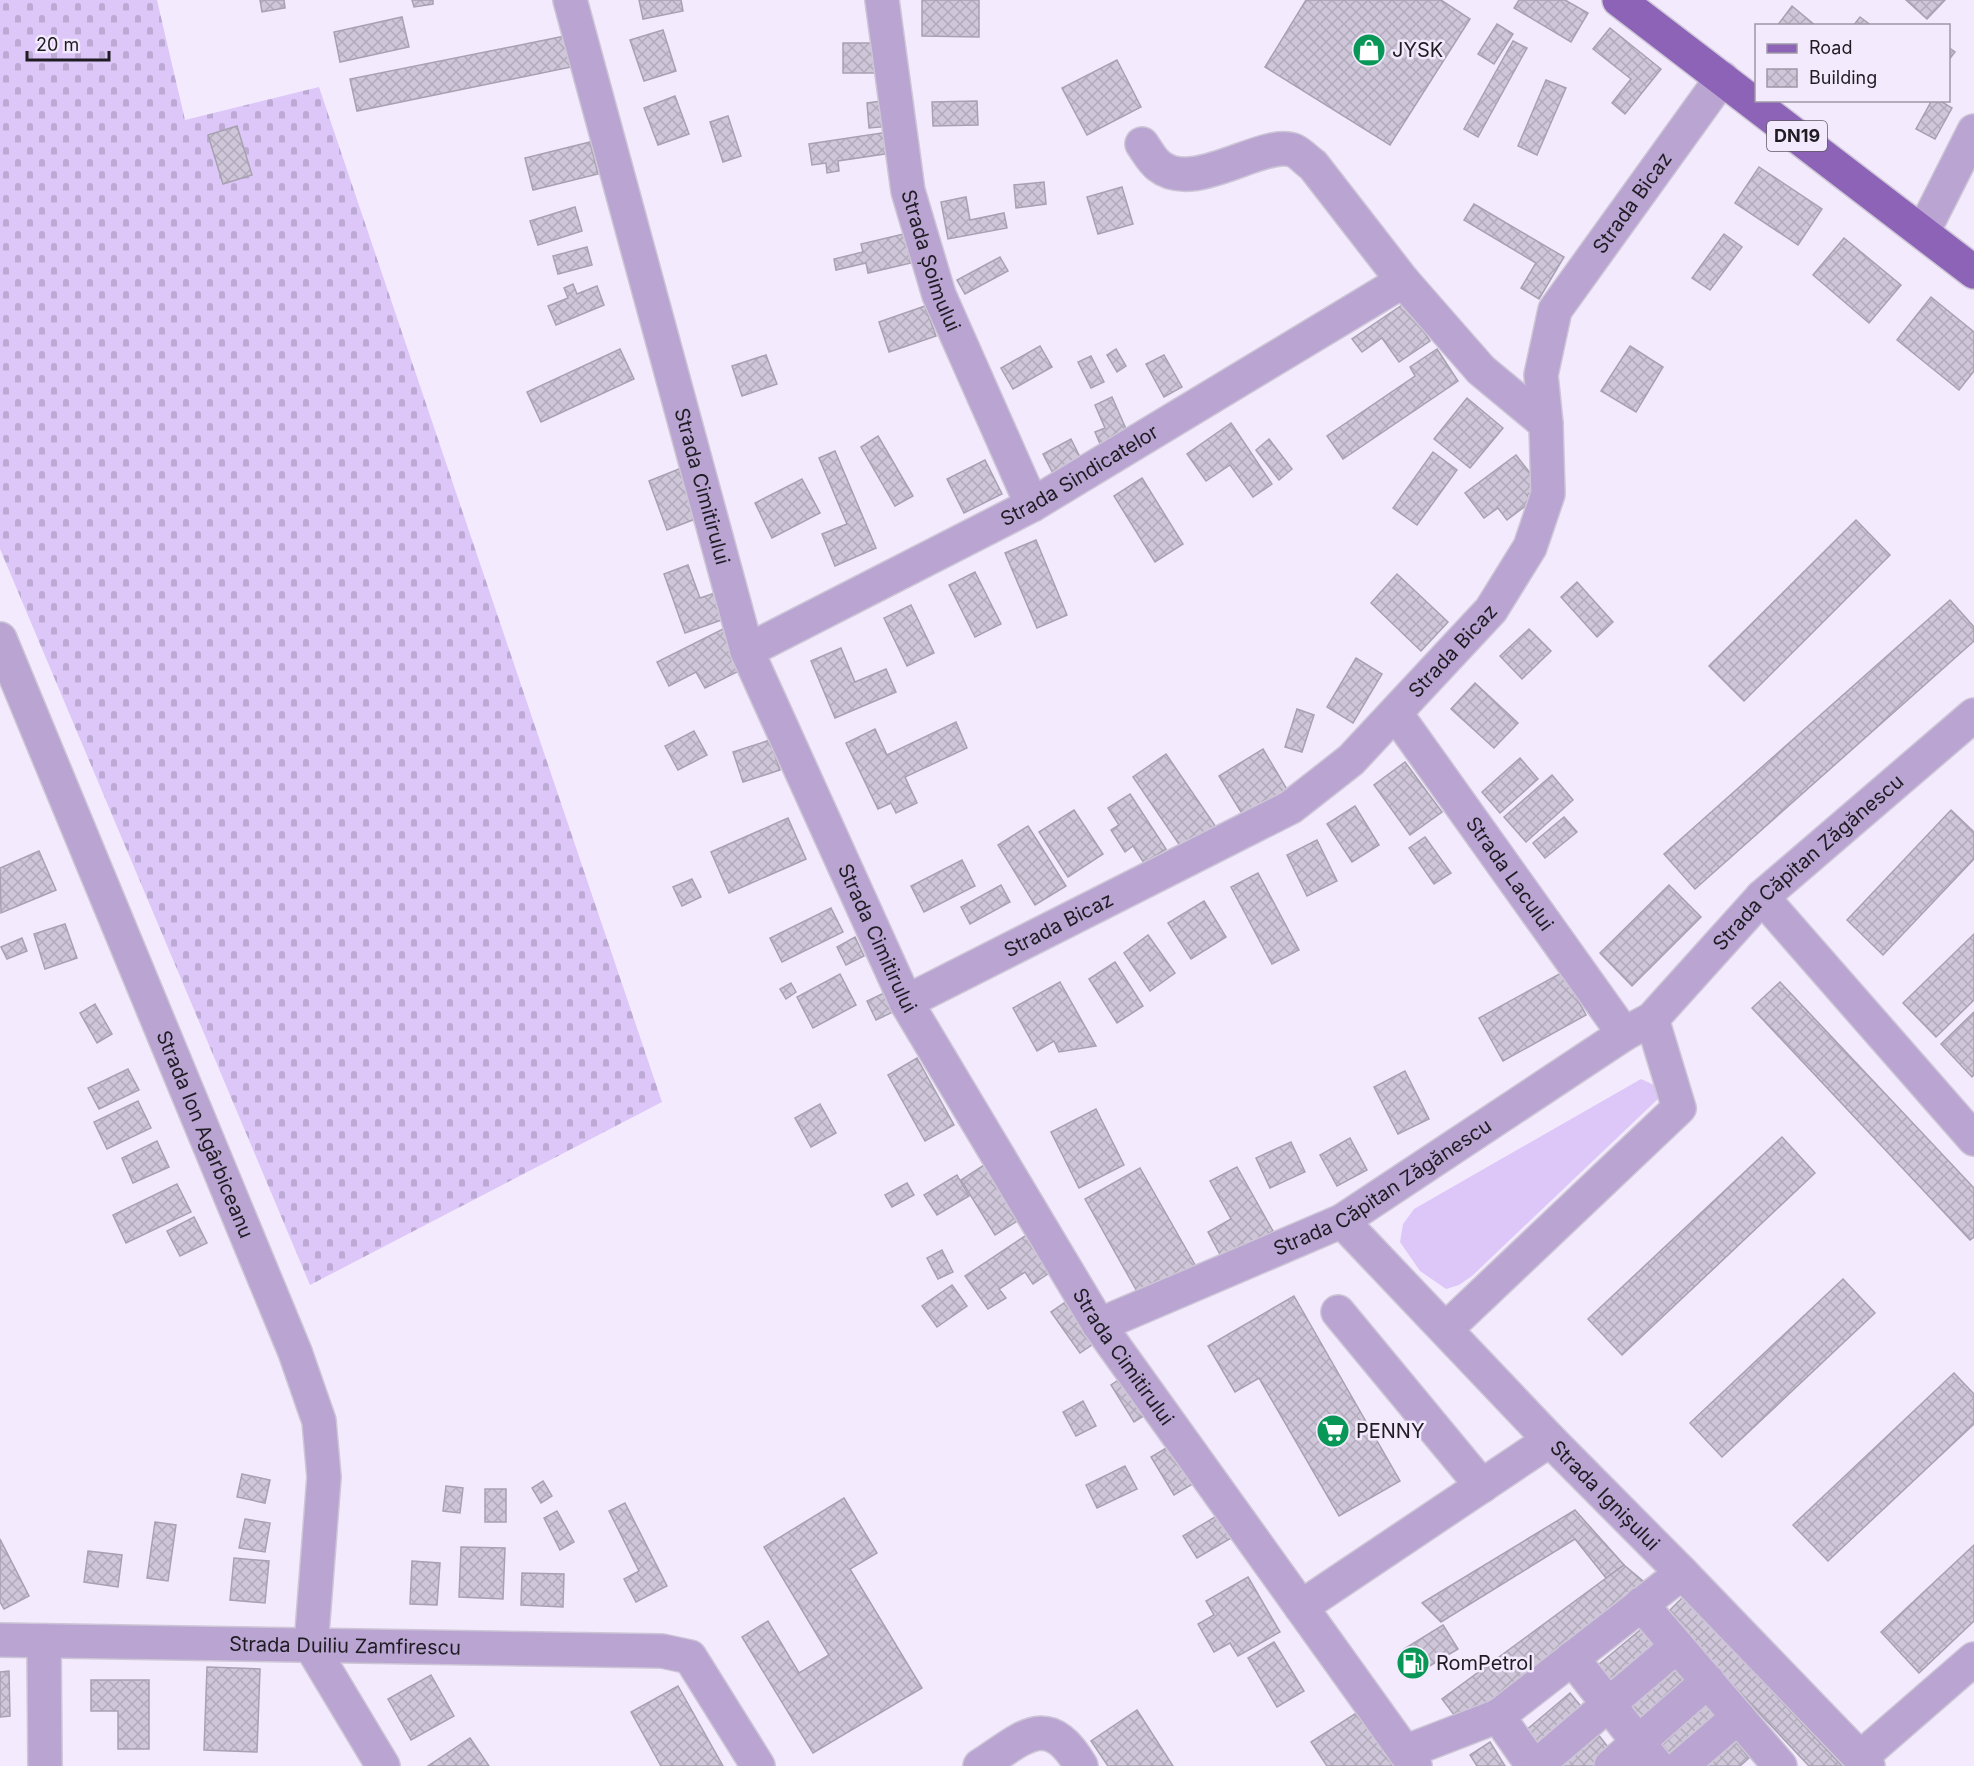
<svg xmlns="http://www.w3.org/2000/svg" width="1974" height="1766" viewBox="0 0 1974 1766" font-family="Inter,sans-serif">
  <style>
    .grass { fill: #ddc7f8 }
    .cemetery { fill: url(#cemetery-stones) }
    .building { fill: url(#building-cross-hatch); stroke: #a8a1b2; stroke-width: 1.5 }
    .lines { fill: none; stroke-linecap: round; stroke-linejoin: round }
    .minor-casing { stroke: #cdc6d6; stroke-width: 36 }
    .major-casing { stroke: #cdc6d6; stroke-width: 36 }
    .minor { stroke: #b9a4d2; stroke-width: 33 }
    .major { stroke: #8c63b6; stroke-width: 33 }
    .labels { text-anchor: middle; stroke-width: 5; stroke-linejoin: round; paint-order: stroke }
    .shield { fill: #f3ebfd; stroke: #5f5a64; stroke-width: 1.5 }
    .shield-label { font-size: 18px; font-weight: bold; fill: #1f1c23 }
    .poi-label { font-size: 20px; fill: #1f1c23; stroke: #f3ebfd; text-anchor: start }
    .street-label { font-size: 20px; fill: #1f1c23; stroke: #f3ebfd }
  </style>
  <defs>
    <pattern id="cemetery-stones" width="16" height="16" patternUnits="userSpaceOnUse" patternTransform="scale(1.5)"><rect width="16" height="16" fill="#ddc7f8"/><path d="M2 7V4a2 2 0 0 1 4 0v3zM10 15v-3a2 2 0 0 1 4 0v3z" fill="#bdaad4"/></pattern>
    <pattern id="building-cross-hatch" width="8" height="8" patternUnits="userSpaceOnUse" patternTransform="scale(1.5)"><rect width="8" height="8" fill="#cfc7d9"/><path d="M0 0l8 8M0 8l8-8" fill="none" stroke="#b1aaba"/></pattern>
  </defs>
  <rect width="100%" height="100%" fill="#f3ebfd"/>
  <!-- grass -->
  <polygon class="grass" points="1641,1079 1654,1085 1660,1097 1472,1276 1459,1285 1446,1289 1420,1271 1400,1242 1403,1224 1414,1209"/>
  <!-- cemetery -->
  <polygon class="cemetery" points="0,0 157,0 185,120 319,87 662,1102 310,1285 0,549"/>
  <!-- building -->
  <g class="building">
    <polygon points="260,0 284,0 285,8 262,12"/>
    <polygon points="412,0 433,0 433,4 414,7"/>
    <polygon points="639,0 681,0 683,11 643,19"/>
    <polygon points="922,0 979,0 979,37 922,36"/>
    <polygon points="1306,0 1441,0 1470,19 1390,145 1265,67"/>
    <polygon points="1519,0 1565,0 1588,13 1571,42 1514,8"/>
    <polygon points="1906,0 1945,0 1927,19"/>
    <polygon points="1792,6 1816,26 1777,26"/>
    <polygon points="402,17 409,47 340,62 334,32"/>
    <polygon points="1860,17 1872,26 1853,26"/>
    <polygon points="1497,24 1513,34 1494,64 1478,54"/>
    <polygon points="1610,28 1661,69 1625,114 1612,103 1631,79 1593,49"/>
    <polygon points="663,30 676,71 644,81 630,40"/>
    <polygon points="575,34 581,65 357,111 350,79"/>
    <polygon points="1513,41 1527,48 1478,137 1464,129"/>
    <rect x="843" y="43" width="39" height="30"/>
    <polygon points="1948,47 1955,52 1948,61"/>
    <polygon points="1117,60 1141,107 1087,135 1062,88"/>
    <polygon points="1546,80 1566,88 1537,155 1518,146"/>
    <polygon points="675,96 689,134 658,145 644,108"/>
    <polygon points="889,100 891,126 869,128 867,103"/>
    <polygon points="1932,100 1939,100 1952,108 1935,139 1916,129"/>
    <polygon points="977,101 978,125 933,126 932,102"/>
    <polygon points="728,116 741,156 723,162 710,122"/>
    <polygon points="237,126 252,175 223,184 208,135"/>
    <polygon points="888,132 891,153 838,161 839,171 827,173 826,163 812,165 809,144"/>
    <polygon points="590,142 598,174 533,190 525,158"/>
    <polygon points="1759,167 1822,209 1798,245 1735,203"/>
    <polygon points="1044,182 1046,204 1016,208 1014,185"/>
    <polygon points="1122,187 1133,224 1098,234 1087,197"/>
    <polygon points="966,197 970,220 1004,213 1007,228 948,239 941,202"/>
    <polygon points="1474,204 1564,257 1539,299 1521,288 1536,263 1464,220"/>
    <polygon points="575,207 582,231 538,245 530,221"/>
    <polygon points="904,234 911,263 868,273 866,263 836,270 834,259 863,252 861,244"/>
    <polygon points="1724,234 1742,247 1710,290 1692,278"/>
    <polygon points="1844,238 1901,285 1869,323 1813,275"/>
    <polygon points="587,247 592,265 558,274 553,256"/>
    <polygon points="1000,257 1008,271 965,294 957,280"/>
    <polygon points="573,284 577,294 597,286 604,305 556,325 548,306 568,298 564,288"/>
    <polygon points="1931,297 1974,332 1974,371 1959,390 1897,340"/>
    <polygon points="1405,303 1430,341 1399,362 1382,338 1362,352 1352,339"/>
    <polygon points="925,306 936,336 889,352 879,322"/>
    <polygon points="1040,346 1052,367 1013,389 1001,368"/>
    <polygon points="1630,346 1663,367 1636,412 1601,391"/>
    <polygon points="620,349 634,379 541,422 527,392"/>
    <polygon points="1116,349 1126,366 1117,372 1107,355"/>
    <polygon points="1437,349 1458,381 1343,459 1327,436 1415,376 1410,367"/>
    <polygon points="766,355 777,384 742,396 732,366"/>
    <polygon points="1164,355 1182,387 1164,397 1146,364"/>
    <polygon points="1091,356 1104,382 1091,388 1078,362"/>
    <polygon points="1112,397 1130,438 1103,451 1095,432 1105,428 1095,405"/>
    <polygon points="1467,398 1503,428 1470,468 1434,439"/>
    <polygon points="1231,423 1272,484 1253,497 1230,465 1206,481 1187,454"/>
    <polygon points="878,436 913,496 895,506 861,447"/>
    <polygon points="1071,439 1086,469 1058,483 1043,454"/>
    <polygon points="1269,439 1292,469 1279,480 1256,450"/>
    <polygon points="835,451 876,548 835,566 822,534 847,524 819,458"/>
    <polygon points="1433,452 1457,470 1417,525 1393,508"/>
    <polygon points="1516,455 1540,486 1527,495 1532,501 1507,520 1498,508 1484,518 1465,493"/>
    <polygon points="985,460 1002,494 964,513 947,479"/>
    <polygon points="684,467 703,516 667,530 649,481"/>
    <polygon points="1142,478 1183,544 1155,562 1114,496"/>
    <polygon points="802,479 820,513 772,538 755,503"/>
    <polygon points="1856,520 1890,555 1744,701 1709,666"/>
    <polygon points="1036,540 1067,615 1037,628 1005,553"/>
    <polygon points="688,565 700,598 718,592 727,618 685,633 664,574"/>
    <polygon points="975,572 1001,624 975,637 949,585"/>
    <polygon points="1397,574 1448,622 1421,651 1371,603"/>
    <polygon points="1577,582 1613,622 1597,637 1561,597"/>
    <polygon points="1950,600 1974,627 1974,641 1695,889 1664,854"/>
    <polygon points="911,605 934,653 907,666 884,618"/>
    <polygon points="723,629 743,669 705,688 696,672 669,686 657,662"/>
    <polygon points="1529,629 1551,651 1522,679 1500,656"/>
    <polygon points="841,648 855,682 886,669 896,692 835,718 811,661"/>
    <polygon points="1356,658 1382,674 1353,723 1327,707"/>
    <polygon points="1475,683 1518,723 1494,748 1451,709"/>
    <polygon points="1297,709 1314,715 1302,752 1285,747"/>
    <polygon points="956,722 967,748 905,777 917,803 896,813 891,803 878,809 846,743 875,729 887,755"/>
    <polygon points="694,731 707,755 678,770 665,746"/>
    <polygon points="770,740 780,770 743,782 733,752"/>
    <polygon points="1263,749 1288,791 1244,817 1219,776"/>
    <polygon points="1166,754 1216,827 1183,850 1133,777"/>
    <polygon points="1520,758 1538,779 1500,813 1482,792"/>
    <polygon points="1405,762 1442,812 1410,835 1374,785"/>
    <polygon points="1552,775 1573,800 1526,842 1504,817"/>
    <polygon points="1130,794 1166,849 1144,863 1133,846 1125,852 1111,830 1119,825 1108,808"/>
    <polygon points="1355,806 1379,845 1352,862 1327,824"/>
    <polygon points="1074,810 1103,854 1068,877 1039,832"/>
    <polygon points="1951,810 1974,832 1974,859 1883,955 1847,920"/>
    <polygon points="1564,817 1577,832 1545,858 1533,843"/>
    <polygon points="788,818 806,859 729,893 711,852"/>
    <polygon points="1028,826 1066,886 1035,905 998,845"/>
    <polygon points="1425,837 1451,873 1434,884 1409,848"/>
    <polygon points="1317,840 1337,881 1307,896 1287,855"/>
    <polygon points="39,851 56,890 1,913 0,868"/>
    <polygon points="962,860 975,886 924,912 911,886"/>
    <polygon points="1258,873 1299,950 1272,964 1231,887"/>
    <polygon points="692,879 701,897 682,906 673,887"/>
    <polygon points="1001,885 1010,902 970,924 961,907"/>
    <polygon points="1669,885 1701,917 1632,986 1600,953"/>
    <polygon points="1204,901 1226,937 1191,959 1168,923"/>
    <polygon points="831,908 843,932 782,962 770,938"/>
    <polygon points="65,924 77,958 45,969 34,934"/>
    <polygon points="1974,934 1974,1000 1936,1037 1903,1003"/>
    <polygon points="1148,935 1175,973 1150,991 1124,953"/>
    <polygon points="855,937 864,956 846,965 837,947"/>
    <polygon points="22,938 27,951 7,959 1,947"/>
    <polygon points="1115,962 1143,1006 1117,1023 1089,979"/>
    <polygon points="1563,972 1586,1015 1503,1061 1479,1018"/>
    <polygon points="840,974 856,1005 813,1028 797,997"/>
    <polygon points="1060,982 1096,1046 1059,1052 1054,1041 1037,1051 1013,1008"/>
    <polygon points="1780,982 1974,1188 1974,1237 1970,1240 1752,1008"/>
    <polygon points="791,983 796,992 786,999 780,989"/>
    <polygon points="884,993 893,1012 876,1020 867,1001"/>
    <polygon points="95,1004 112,1034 97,1043 80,1013"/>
    <polygon points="1974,1012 1974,1075 1972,1077 1941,1044"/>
    <polygon points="917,1058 954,1125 925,1141 888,1075"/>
    <polygon points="128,1069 139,1090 99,1109 88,1088"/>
    <polygon points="1405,1071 1429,1119 1398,1134 1374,1087"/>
    <polygon points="138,1101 151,1128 107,1149 94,1122"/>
    <polygon points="820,1104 836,1133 811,1147 795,1118"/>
    <polygon points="1096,1109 1124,1165 1079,1188 1051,1132"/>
    <polygon points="1782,1137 1815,1173 1622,1355 1588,1319"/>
    <polygon points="1350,1138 1367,1170 1337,1186 1320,1155"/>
    <polygon points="157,1141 169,1167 133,1183 122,1158"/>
    <polygon points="1291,1142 1305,1172 1270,1188 1256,1158"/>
    <polygon points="984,1165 1019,1220 995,1235 961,1180"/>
    <polygon points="1237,1167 1273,1231 1223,1260 1208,1232 1231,1219 1210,1181"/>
    <polygon points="1140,1168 1198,1270 1143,1302 1085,1199"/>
    <polygon points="957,1175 969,1196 937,1215 924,1195"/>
    <polygon points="907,1183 914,1195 892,1207 885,1195"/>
    <polygon points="177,1184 191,1212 126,1243 113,1215"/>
    <polygon points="194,1217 207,1243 180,1256 167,1231"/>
    <polygon points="1031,1232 1055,1269 1033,1284 1025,1272 999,1289 1006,1298 988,1309 965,1276"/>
    <polygon points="942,1250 953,1272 938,1279 927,1258"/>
    <polygon points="1843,1279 1875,1313 1722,1457 1690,1423"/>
    <polygon points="952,1285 967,1306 937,1327 922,1306"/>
    <polygon points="1074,1296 1102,1338 1080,1353 1051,1312"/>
    <polygon points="1294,1296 1400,1481 1339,1516 1259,1378 1235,1392 1208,1346"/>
    <polygon points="1129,1373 1153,1410 1134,1422 1111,1385"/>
    <polygon points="1954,1373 1974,1394 1974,1424 1828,1561 1793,1525"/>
    <polygon points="1083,1401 1096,1426 1076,1436 1063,1412"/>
    <polygon points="1173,1444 1196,1482 1174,1495 1151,1457"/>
    <polygon points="1125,1466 1137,1489 1097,1508 1086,1485"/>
    <polygon points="242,1474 270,1480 265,1503 237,1497"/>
    <polygon points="543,1481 552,1496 541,1503 532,1488"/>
    <polygon points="446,1486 463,1488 460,1513 443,1511"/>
    <rect x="485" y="1489" width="21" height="33"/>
    <polygon points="844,1498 877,1553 850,1569 922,1688 813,1753 742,1637 768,1621 799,1673 829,1655 764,1547"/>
    <polygon points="625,1503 667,1586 636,1602 624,1579 639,1571 609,1511"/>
    <polygon points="1575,1510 1624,1565 1606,1578 1575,1539 1441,1622 1422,1603"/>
    <polygon points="557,1511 574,1542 560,1550 544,1518"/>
    <polygon points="1220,1514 1233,1537 1197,1558 1183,1536"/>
    <polygon points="245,1519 270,1523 265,1552 239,1548"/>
    <polygon points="155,1522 176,1525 168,1581 147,1578"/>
    <polygon points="0,1539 29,1596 4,1609 0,1602"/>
    <polygon points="1974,1545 1974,1621 1919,1673 1881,1632"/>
    <polygon points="461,1547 505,1548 503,1599 459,1597"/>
    <polygon points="88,1551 122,1555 118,1587 84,1582"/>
    <polygon points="234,1558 269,1561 265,1603 230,1600"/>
    <polygon points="412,1561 440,1563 437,1605 410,1604"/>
    <polygon points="1624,1565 1649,1586 1461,1724 1442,1699"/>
    <polygon points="522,1573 564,1574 563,1607 521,1605"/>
    <polygon points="1248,1577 1280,1632 1238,1656 1230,1643 1214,1652 1198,1624 1214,1615 1206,1601"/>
    <polygon points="1683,1597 1842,1766 1809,1766 1666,1614"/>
    <polygon points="1443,1625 1458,1649 1418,1673 1404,1649"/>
    <polygon points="1645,1626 1662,1648 1616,1686 1598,1665"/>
    <polygon points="1274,1642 1304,1691 1277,1707 1248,1658"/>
    <polygon points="1670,1661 1688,1683 1641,1721 1623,1699"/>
    <polygon points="207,1667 260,1669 257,1752 204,1750"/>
    <polygon points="9,1671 10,1716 0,1717 0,1672"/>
    <polygon points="431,1675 454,1716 411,1740 388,1699"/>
    <polygon points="91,1680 149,1680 149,1749 118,1749 118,1711 91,1711"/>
    <polygon points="678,1686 723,1766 661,1766 631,1712"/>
    <polygon points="1570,1693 1588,1715 1541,1754 1524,1732"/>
    <polygon points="1703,1699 1721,1720 1674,1759 1656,1737"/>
    <polygon points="1137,1710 1173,1766 1108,1766 1091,1741"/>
    <polygon points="1361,1710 1396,1766 1327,1766 1311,1742"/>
    <polygon points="1597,1733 1615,1756 1603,1766 1558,1766"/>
    <polygon points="1731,1736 1749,1758 1740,1766 1695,1766"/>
    <polygon points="470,1738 489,1766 428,1766"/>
    <polygon points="1490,1742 1505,1766 1477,1766 1470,1755"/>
  </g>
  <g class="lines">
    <!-- minor casing -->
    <g class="minor-casing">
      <g id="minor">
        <path id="s1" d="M 570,0 L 747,651 L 906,1002 L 1099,1325 L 1415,1766"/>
        <path id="s2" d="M 882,0 L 908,191 L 939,295 L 1032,505"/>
        <path d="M 1142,144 C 1147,151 1152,161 1159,166 C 1195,195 1265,137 1295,151 C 1301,154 1307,161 1313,165 L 1403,281 L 1481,370 L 1546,424"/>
        <polyline points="1923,232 1974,131"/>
        <path id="s3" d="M 0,639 L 295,1352 L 319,1421 L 324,1477 L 311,1646"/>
        <path id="s4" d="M 747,651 L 1032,505 L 1403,281"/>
        <path id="s5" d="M 1396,714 L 1624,1034"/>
        <polyline points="1762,897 1974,1139"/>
        <path id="s6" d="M 906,1002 L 1291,807 L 1351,760 L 1491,610 L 1530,547 L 1548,494 L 1546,424 L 1541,375 L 1555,310 L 1722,78"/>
        <path id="s7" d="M 1342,1221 L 1550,1440 L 1682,1573 L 1868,1766"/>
        <polyline points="1338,1312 1482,1486"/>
        <path id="s8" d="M 1099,1325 L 1342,1221 L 1624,1034 L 1652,1019 L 1762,897 L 1974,715"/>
        <polyline points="1446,1329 1679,1108 1652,1019"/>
        <polyline points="1641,1604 1780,1766"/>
        <polyline points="1301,1607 1550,1440"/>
        <path id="s9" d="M 0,1640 L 662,1651 L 690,1657 L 758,1766"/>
        <polyline points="44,1641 45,1766"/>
        <polyline points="311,1646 383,1766"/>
        <polyline points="1572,1658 1657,1766"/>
        <polyline points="1405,1752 1498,1716"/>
        <polyline points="1860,1758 1974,1659"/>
        <path d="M 980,1766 C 1022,1739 1048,1708 1081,1766"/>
        <polyline points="1533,1766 1498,1716 1682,1573"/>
        <polyline points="1536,1766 1677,1646"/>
        <polyline points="1611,1766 1708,1681"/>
        <polyline points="1681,1766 1738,1717"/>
      </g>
    </g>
    <!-- major casing -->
    <g class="major-casing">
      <polyline id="major" points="1619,0 1974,272"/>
    </g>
    <!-- minor -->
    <use href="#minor" class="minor"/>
    <!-- major -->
    <use href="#major" class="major"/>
  </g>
  <!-- icons -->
  <defs>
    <g id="shop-disc" transform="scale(1.725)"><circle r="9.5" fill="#099758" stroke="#f3ebfd"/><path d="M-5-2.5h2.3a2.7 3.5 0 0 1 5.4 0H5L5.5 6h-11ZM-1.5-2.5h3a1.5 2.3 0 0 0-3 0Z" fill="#fff"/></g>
    <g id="supermarket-disc" transform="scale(1.725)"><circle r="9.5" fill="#099758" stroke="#f3ebfd"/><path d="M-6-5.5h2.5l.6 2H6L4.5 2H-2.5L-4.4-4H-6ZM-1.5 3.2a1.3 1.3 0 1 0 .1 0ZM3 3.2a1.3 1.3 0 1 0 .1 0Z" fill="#fff"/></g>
    <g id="fuel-disc" transform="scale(1.725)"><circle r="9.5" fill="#099758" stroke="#f3ebfd"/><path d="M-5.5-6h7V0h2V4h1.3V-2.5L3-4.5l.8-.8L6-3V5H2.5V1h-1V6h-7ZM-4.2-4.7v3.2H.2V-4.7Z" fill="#fff"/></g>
  </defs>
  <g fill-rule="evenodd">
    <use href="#shop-disc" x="1369" y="50"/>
    <use href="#supermarket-disc" x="1333" y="1431"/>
    <use href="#fuel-disc" x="1413" y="1663"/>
  </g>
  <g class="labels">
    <!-- shield labels -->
    <rect class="shield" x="1767" y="121" width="60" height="30" rx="4.5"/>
    <g class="shield-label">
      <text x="1797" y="142">DN19</text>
    </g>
    <!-- poi labels -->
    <g class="poi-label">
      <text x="1392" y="57">JYSK</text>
      <text x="1356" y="1438">PENNY</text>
      <text x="1436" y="1670">RomPetrol</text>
    </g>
    <!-- street labels -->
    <g class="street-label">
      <text dy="7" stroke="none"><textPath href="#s6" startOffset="1161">Strada Bicaz</textPath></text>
      <text dy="7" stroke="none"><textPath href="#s2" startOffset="266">Strada Șoimului</textPath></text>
      <text dy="7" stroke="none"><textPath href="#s4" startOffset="376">Strada Sindicatelor</textPath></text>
      <text dy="7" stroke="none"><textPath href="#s1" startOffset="504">Strada Cimitirului</textPath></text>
      <text dy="7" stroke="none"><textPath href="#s6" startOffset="657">Strada Bicaz</textPath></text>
      <text dy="7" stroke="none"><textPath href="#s8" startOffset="856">Strada Căpitan Zăgănescu</textPath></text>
      <text dy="7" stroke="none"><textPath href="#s5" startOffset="196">Strada Lacului</textPath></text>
      <text dy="7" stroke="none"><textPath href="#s6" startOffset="171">Strada Bicaz</textPath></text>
      <text dy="7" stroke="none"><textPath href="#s1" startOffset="990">Strada Cimitirului</textPath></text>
      <text dy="7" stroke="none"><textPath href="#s3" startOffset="536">Strada Ion Agârbiceanu</textPath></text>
      <text dy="7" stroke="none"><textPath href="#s8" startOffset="316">Strada Căpitan Zăgănescu</textPath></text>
      <text dy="7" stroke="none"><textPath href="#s1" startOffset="1476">Strada Cimitirului</textPath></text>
      <text dy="7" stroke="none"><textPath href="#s7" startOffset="380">Strada Ignișului</textPath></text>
      <text dy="7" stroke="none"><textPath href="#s9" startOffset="345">Strada Duiliu Zamfirescu</textPath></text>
    </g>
  </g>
  <!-- legend -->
  <rect x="1755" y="24" width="195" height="78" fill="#f3ebfd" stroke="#9e98a6" stroke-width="1.5"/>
  <rect x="1767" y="44" width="30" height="9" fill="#8c63b6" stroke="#9e98a6" stroke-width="1.5"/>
  <text x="1809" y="54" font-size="18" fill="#1f1c23">Road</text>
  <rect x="1767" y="69" width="30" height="18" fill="url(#building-cross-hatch)" stroke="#9e98a6" stroke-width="1.5"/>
  <text x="1809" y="84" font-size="18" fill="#1f1c23">Building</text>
  <!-- scale -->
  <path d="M27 51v9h82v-9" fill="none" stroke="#1f1c23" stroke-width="3"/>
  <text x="36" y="51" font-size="18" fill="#1f1c23" stroke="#f3ebfd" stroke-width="4.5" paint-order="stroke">20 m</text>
</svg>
